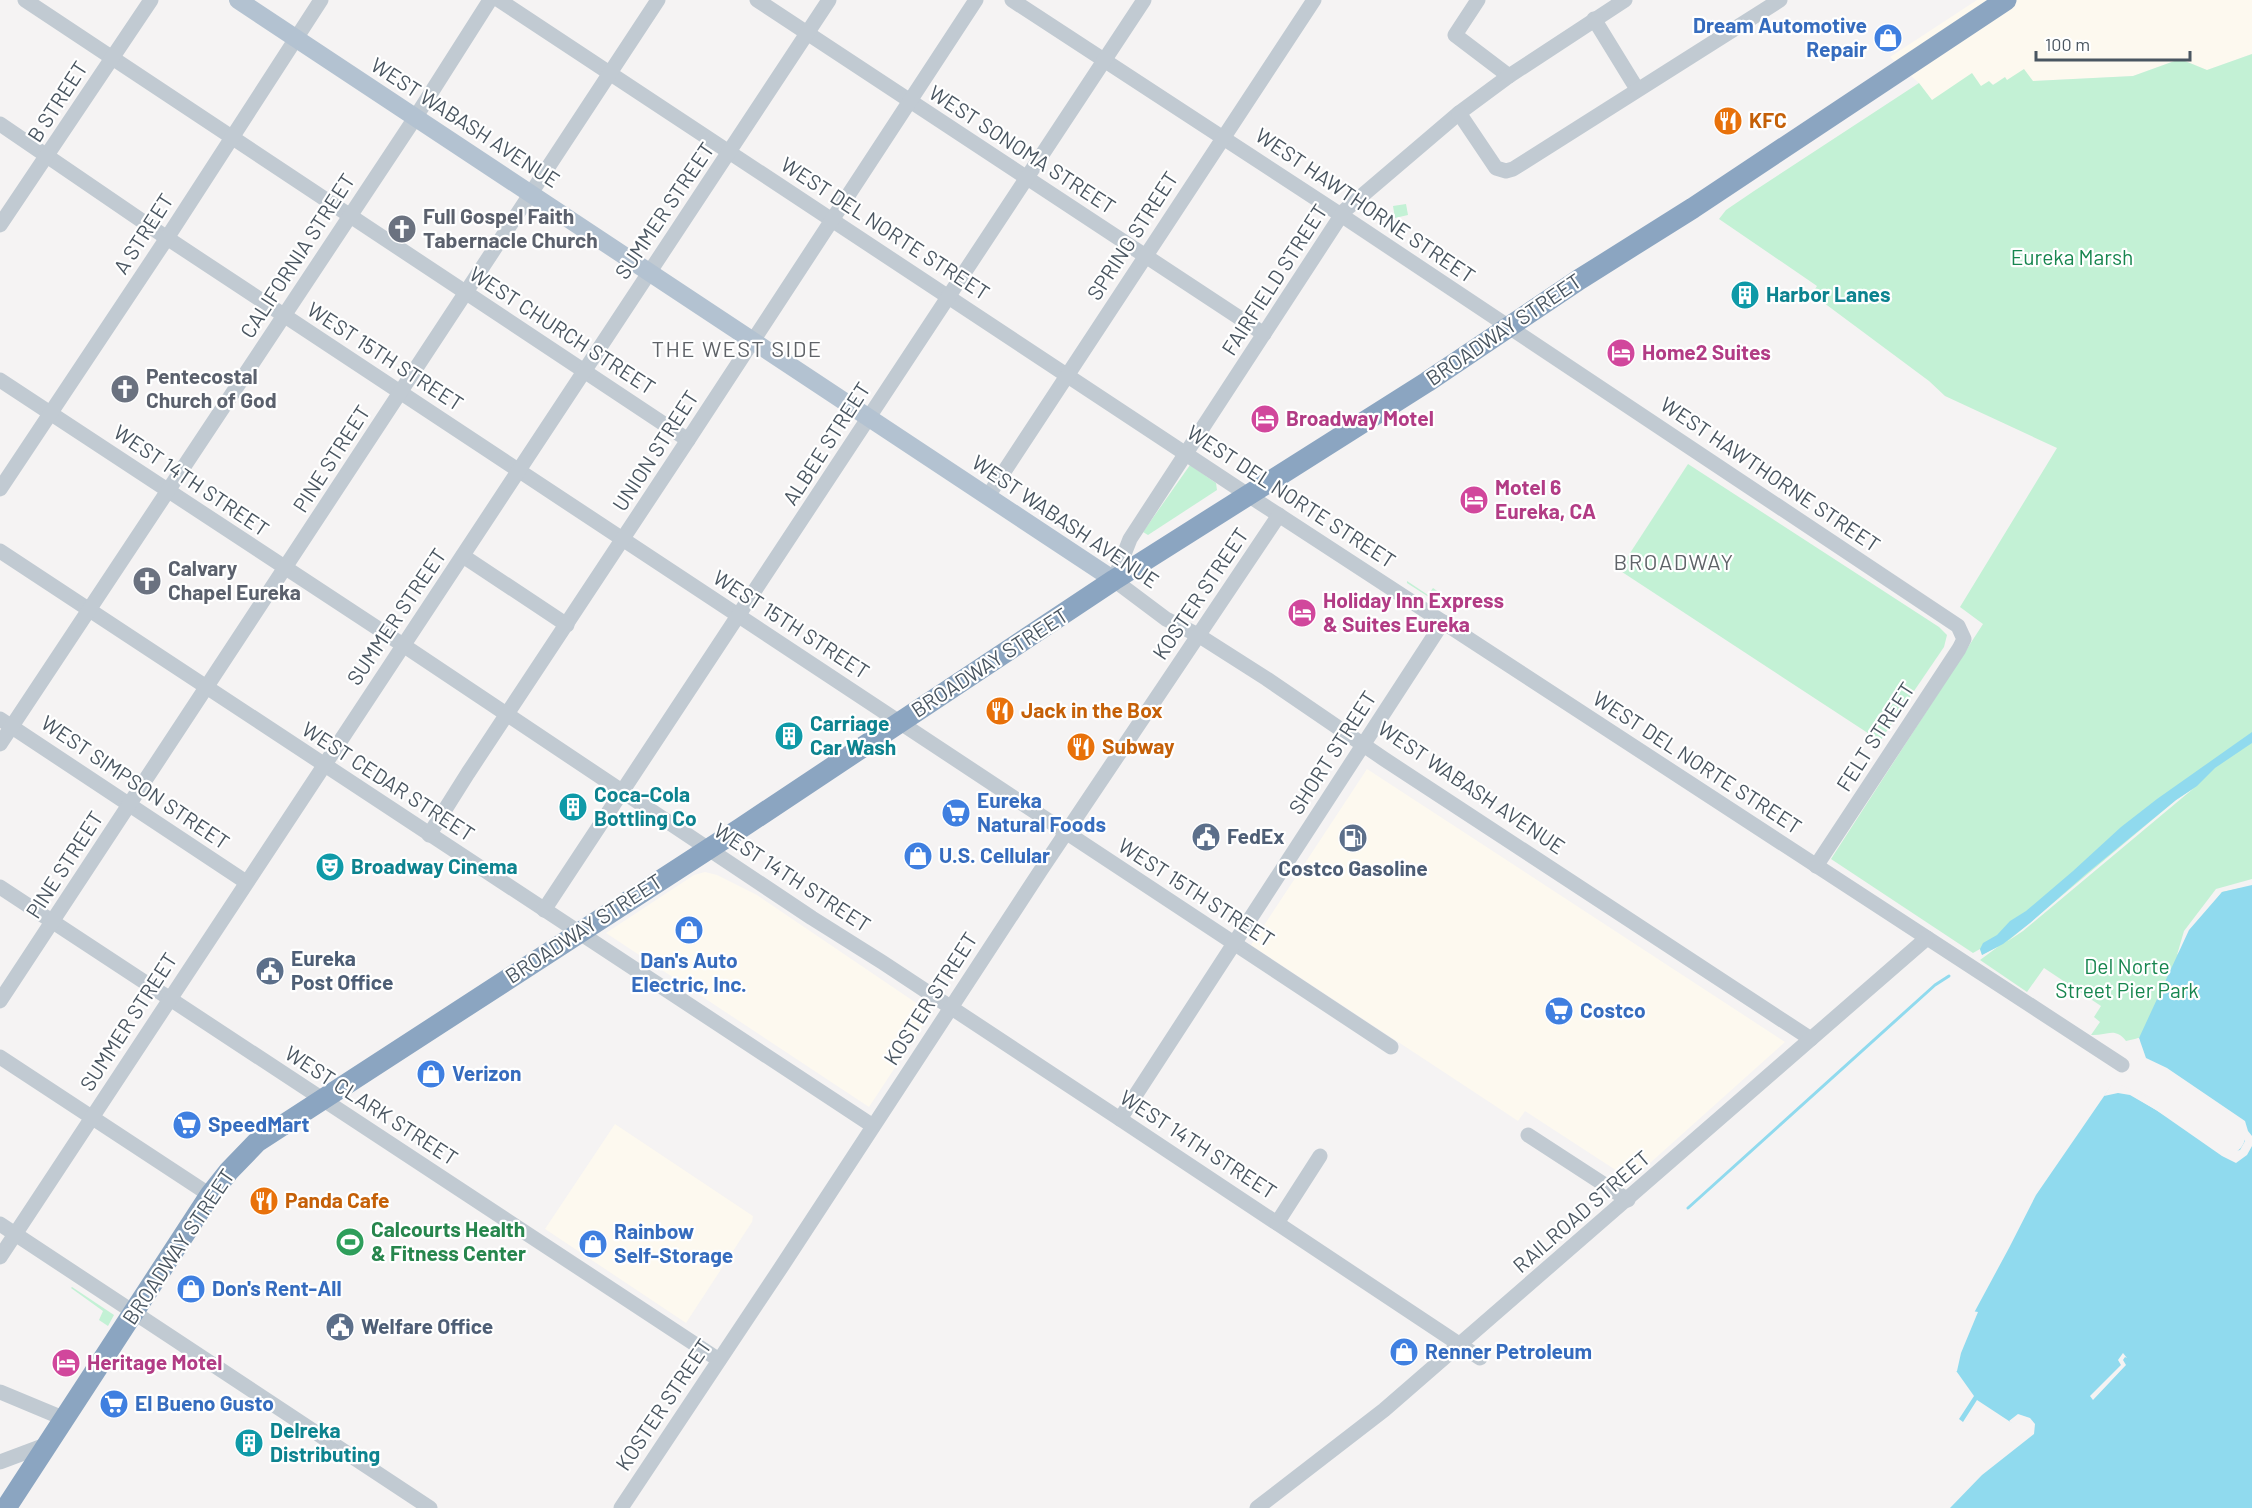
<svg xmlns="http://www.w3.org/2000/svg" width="2252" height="1508" viewBox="0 0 2252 1508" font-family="Barlow,sans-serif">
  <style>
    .commercial { fill: #fdf9ef }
    .green { fill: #c3f1d5; fill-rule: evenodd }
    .water { fill: #90daee }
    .pier { fill: #f5f3f3 }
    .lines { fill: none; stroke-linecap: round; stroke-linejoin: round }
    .stream { stroke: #90daee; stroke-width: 3 }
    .minor { stroke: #c1cad2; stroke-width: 15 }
    .major { stroke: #b3c2d1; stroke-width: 18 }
    .highway { stroke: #8ba5c1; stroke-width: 21 }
    .labels { text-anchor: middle; stroke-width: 4.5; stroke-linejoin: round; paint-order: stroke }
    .shop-label { font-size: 21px; font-weight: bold; fill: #366cbe; stroke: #fff; text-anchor: start }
    .street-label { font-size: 21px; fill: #4a5661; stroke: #fff }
    .food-label { font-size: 21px; font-weight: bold; fill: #c56008; stroke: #fff; text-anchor: start }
    .worship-label { font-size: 21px; font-weight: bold; fill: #5b616d; stroke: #fff; text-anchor: start }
    .park-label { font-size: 21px; fill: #17864f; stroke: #fff }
    .culture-label { font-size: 21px; font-weight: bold; fill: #0d838f; stroke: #fff; text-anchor: start }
    .hotel-label { font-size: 21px; font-weight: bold; fill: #b23c85; stroke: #fff; text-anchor: start }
    .service-label { font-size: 21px; font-weight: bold; fill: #4e5e75; stroke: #fff; text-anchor: start }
    .leisure-label { font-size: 21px; font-weight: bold; fill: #27864d; stroke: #fff; text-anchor: start }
    .neighbourhood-label { font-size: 22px; letter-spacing: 1.5px; fill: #5f6368; stroke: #fff }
  </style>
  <rect width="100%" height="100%" fill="#f5f3f3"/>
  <!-- commercial -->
  <g class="commercial">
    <polygon points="1977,0 2252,0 2252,54 2207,70 2180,59 2133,76 2033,81 2007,80 1932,101 1919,83 1890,57"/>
    <polygon points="1367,769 1785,1042 1631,1180 1525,1111 1518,1121 1506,1113 1251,945"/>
    <polygon points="705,872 717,875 757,895 931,1013 869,1107 606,933 694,875"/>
    <polygon points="615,1124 753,1216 752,1222 686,1323 545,1229"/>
  </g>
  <!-- green -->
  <g class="green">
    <path d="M 2252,54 L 2252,879 L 2216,889 L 2184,931 L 2177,955 L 2222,892 L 2241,888 L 2139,1038 L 2126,1041 C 2115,1026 2106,1036 2091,1035 L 2100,1022 L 2094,1017 L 2101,1006 L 2044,968 L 2027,992 L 1980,960 L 1999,946 L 1982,955 L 1980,949 L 1973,953 L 1831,859 L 1983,624 L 1960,607 L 2057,448 L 1945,396 L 1929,381 L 1812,294 L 1817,286 L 1719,219 L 1726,210 L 1754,191 L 1919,83 L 1932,100 L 1972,73 L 1981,86 L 1989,81 L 1993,85 L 2005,77 L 2007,80 L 2024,69 L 2033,81 L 2133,76 L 2180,59 L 2207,70 ZM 2194,788 L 2023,931 L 2008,941 L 2176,800 Z"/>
    <polygon points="1406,204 1408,215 1395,218 1393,206"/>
    <polygon points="1688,464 1939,627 1947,635 1944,647 1880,741 1619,570"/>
    <polygon points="1190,465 1216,483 1217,490 1148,535 1143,532"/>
    <polygon points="1407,581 1428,595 1433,588 1440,593 1435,601 1407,583"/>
    <polygon points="72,1287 114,1315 108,1326 99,1320 103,1311 71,1288"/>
  </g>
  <!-- water -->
  <g class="water">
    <polygon points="2252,732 2252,743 2215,768 2197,786 2176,800 2086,874 2030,923 2003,944 1982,955 1980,949 1983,943 1997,935 2010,921 2026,911 2073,871 2121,827 2157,799"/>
    <path d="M 2252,885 L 2252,1508 L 1945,1508 L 1968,1485 L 2029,1435 L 2032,1422 L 2019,1417 L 2012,1423 L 1977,1400 L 1963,1422 L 1959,1419 L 1974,1396 L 1952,1365 L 1975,1311 L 2009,1248 L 2036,1195 L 2111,1086 L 2120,1088 L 2230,1155 C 2240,1151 2244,1146 2246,1135 L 2142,1058 L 2139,1038 L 2189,930 L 2222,892 Z"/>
  </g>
  <!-- pier -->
  <g class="pier">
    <polygon points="2139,1038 2146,1058 2167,1068 2245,1121 2248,1131 2252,1136 2252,1146 2247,1155 2236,1163 2222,1156 2156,1110 2130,1095 2118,1093 2104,1096 2112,1083 2121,1085 2147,1097 2230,1152 2240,1150 2245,1141 2243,1136 2151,1074 2139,1059 2136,1039"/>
    <polygon points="1972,1311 1978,1312 1961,1353 1957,1371 1952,1371 1949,1364"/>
    <polygon points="2123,1353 2127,1358 2125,1357 2123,1360 2126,1365 2093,1400 2090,1396 2121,1365 2118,1360"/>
    <polygon points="2018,1414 2030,1418 2035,1424 2034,1434 1982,1475 1950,1508 1942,1508 1997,1454 2027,1433 2029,1424 2019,1420 2014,1425 2009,1421"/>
  </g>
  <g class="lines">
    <!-- stream -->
    <polyline class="stream" points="1688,1208 1935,985 1949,976"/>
    <!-- minor -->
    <g class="minor">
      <polyline points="25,0 688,440"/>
      <polyline points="499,0 1248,495 2122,1065"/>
      <polyline points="757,0 1264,334"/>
      <polyline points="1012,0 1341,215 1958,626 1964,639 1959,649 1816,866"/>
      <polyline points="1478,0 1455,35 1509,76"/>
      <polyline points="1625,0 1509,76 1459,113 1344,211 1130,539 1114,580 1166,619 1198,635 1267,679 1384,759 1811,1039"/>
      <polyline points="1594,19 1637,89"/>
      <polyline points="1459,113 1496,168 1506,171 1513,169 1780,0"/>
      <polyline points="0,124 167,238 1391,1047"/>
      <polyline points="0,225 151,0"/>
      <polyline points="0,380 403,645 812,918 882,962 1120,1119 1480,1358"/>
      <polyline points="0,489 167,238 321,0"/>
      <polyline points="988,496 1314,0"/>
      <polyline points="0,551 873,1126"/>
      <polyline points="463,556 567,625"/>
      <polyline points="0,719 246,882"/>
      <polyline points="0,744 415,118 490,0"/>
      <polyline points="429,835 468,773 688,440 976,0"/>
      <polyline points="0,887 719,1360"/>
      <polyline points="544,910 1144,0"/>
      <polyline points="0,1001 658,0"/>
      <polyline points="0,1057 210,1195"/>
      <polyline points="1120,1119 1443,622"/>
      <polyline points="1528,1135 1628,1200"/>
      <polyline points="1277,1223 1320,1156"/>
      <polyline points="0,1224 430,1508"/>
      <polyline points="0,1257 829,0"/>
      <polyline points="0,1392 65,1419"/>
      <polyline points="0,1462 48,1444"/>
      <polyline points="621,1508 782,1266 1041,870 1279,515"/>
      <polyline points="1257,1508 1384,1410 1927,938"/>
    </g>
    <!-- major -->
    <polyline class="major" points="238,0 1114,580"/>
    <!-- highway -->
    <polyline class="highway" points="6,1508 210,1195 229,1171 257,1142 741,828 1114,580 1427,382 1580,279 1693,208 2006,0"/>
  </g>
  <!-- icons -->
  <defs>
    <g id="shop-disc" transform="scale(1.5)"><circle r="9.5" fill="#3f7fe0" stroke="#fff"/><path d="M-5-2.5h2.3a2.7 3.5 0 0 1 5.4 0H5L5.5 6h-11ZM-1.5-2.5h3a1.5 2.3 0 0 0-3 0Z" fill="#fff"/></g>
    <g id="restaurant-disc" transform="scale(1.5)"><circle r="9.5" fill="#e8710a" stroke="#fff"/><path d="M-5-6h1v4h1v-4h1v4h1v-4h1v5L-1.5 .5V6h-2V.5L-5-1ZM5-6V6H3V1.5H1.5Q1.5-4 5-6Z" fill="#fff"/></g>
    <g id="church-disc" transform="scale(1.5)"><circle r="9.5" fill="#6b7280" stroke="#fff"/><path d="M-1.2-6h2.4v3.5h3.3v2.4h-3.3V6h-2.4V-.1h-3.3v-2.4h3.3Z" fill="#fff"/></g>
    <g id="building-disc" transform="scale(1.5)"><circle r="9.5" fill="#0f9aa8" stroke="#fff"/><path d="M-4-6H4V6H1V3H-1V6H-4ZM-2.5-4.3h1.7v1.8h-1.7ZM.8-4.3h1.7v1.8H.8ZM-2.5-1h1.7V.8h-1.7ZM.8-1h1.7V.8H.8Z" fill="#fff"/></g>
    <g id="hotel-disc" transform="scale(1.5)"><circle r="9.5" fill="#d1479c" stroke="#fff"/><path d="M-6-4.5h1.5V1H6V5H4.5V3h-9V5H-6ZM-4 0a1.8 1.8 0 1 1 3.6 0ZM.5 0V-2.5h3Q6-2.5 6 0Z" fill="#fff"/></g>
    <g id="supermarket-disc" transform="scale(1.5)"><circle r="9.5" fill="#3f7fe0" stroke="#fff"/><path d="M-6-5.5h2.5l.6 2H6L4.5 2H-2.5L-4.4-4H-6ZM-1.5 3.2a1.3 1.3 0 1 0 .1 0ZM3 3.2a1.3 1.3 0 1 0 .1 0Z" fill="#fff"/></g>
    <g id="civic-disc" transform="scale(1.5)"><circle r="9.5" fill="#5c6f8a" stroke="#fff"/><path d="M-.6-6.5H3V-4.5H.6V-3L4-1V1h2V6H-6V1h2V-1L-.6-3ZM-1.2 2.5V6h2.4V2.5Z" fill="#fff"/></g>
    <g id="fuel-disc" transform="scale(1.5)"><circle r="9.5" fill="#5c6f8a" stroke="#fff"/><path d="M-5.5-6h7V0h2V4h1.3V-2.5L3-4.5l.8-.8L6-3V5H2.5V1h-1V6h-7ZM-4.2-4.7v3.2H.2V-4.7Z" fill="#fff"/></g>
    <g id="theatre-disc" transform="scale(1.5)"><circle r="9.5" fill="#0f9aa8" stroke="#fff"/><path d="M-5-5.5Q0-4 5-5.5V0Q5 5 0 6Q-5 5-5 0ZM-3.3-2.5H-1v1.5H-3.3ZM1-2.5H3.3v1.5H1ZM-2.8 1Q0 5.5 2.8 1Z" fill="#fff"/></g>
    <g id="stadium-disc" transform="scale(1.5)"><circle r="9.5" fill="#2e9e5b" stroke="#fff"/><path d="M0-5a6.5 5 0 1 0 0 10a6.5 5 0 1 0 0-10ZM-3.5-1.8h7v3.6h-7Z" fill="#fff"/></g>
  </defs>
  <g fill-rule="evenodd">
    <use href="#shop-disc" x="1888" y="38"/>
    <use href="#restaurant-disc" x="1728" y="121"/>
    <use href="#church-disc" x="402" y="229"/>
    <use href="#building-disc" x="1745" y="295"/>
    <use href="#hotel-disc" x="1621" y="353"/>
    <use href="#church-disc" x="125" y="389"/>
    <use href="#hotel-disc" x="1265" y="419"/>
    <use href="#hotel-disc" x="1474" y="500"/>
    <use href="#church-disc" x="147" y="581"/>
    <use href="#hotel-disc" x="1302" y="613"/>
    <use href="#restaurant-disc" x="1000" y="711"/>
    <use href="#building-disc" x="789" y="736"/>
    <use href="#restaurant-disc" x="1081" y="747"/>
    <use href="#building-disc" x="573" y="807"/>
    <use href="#supermarket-disc" x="956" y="813"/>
    <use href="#civic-disc" x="1206" y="837"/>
    <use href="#fuel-disc" x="1353" y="838"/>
    <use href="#shop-disc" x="918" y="856"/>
    <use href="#theatre-disc" x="330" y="867"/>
    <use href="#shop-disc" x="689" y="930"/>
    <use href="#civic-disc" x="270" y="971"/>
    <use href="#supermarket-disc" x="1559" y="1011"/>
    <use href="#shop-disc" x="431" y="1074"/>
    <use href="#supermarket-disc" x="187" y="1125"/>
    <use href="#restaurant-disc" x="264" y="1201"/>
    <use href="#stadium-disc" x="350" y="1242"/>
    <use href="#shop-disc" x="593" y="1244"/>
    <use href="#shop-disc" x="191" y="1289"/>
    <use href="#civic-disc" x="340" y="1327"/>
    <use href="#shop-disc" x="1404" y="1352"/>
    <use href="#hotel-disc" x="66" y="1363"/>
    <use href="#supermarket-disc" x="114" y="1404"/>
    <use href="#building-disc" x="249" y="1443"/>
  </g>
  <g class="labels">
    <!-- shop labels -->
    <g class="shop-label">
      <text x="1867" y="33" text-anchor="end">Dream Automotive<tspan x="1867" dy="24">Repair</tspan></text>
      <text x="977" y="808">Eureka<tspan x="977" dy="24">Natural Foods</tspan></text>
      <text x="939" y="863">U.S. Cellular</text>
      <text x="689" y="968" text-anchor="middle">Dan's Auto<tspan x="689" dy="24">Electric, Inc.</tspan></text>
      <text x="1580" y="1018">Costco</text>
      <text x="452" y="1081">Verizon</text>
      <text x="208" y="1132">SpeedMart</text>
      <text x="614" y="1239">Rainbow<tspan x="614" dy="24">Self-Storage</tspan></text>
      <text x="212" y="1296">Don's Rent-All</text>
      <text x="1425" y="1359">Renner Petroleum</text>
      <text x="135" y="1411">El Bueno Gusto</text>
    </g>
    <!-- street labels -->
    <g class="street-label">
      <text transform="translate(58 102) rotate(-57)" y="7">B STREET</text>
      <text transform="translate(465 123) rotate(33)" y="7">WEST WABASH AVENUE</text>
      <text transform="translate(1022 150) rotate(33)" y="7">WEST SONOMA STREET</text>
      <text transform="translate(1365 206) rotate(34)" y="7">WEST HAWTHORNE STREET</text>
      <text transform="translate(665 211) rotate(-56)" y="7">SUMMER STREET</text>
      <text transform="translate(885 229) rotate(33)" y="7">WEST DEL NORTE STREET</text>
      <text transform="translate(144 234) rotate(-57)" y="7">A STREET</text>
      <text transform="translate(1133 236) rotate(-57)" y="7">SPRING STREET</text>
      <text transform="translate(298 256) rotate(-57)" y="7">CALIFORNIA STREET</text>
      <text transform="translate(1275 280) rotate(-57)" y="7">FAIRFIELD STREET</text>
      <text transform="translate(1504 330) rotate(-34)" y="7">BROADWAY STREET</text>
      <text transform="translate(562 331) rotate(33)" y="7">WEST CHURCH STREET</text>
      <text transform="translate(385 357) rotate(33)" y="7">WEST 15TH STREET</text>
      <text transform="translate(827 444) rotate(-57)" y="7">ALBEE STREET</text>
      <text transform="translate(656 451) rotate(-57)" y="7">UNION STREET</text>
      <text transform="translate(332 459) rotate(-57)" y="7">PINE STREET</text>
      <text transform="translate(1770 475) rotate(34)" y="7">WEST HAWTHORNE STREET</text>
      <text transform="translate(191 481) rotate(34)" y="7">WEST 14TH STREET</text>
      <text transform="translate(1291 497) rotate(33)" y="7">WEST DEL NORTE STREET</text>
      <text transform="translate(1065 522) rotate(34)" y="7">WEST WABASH AVENUE</text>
      <text transform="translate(1201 594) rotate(-56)" y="7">KOSTER STREET</text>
      <text transform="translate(397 617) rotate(-56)" y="7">SUMMER STREET</text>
      <text transform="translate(791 625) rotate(33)" y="7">WEST 15TH STREET</text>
      <text transform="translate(990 663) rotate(-33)" y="7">BROADWAY STREET</text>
      <text transform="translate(1876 737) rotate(-57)" y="7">FELT STREET</text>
      <text transform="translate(1333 753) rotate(-57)" y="7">SHORT STREET</text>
      <text transform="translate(1697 763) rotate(33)" y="7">WEST DEL NORTE STREET</text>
      <text transform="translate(388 782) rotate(33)" y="7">WEST CEDAR STREET</text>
      <text transform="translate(135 783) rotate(34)" y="7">WEST SIMPSON STREET</text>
      <text transform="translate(1471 788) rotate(34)" y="7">WEST WABASH AVENUE</text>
      <text transform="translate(65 865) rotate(-57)" y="7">PINE STREET</text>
      <text transform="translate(792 878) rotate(33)" y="7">WEST 14TH STREET</text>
      <text transform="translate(1196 893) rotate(33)" y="7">WEST 15TH STREET</text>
      <text transform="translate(584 929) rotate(-33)" y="7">BROADWAY STREET</text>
      <text transform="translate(931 999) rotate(-57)" y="7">KOSTER STREET</text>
      <text transform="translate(129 1022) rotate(-57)" y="7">SUMMER STREET</text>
      <text transform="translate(371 1106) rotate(33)" y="7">WEST CLARK STREET</text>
      <text transform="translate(1198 1145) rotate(33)" y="7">WEST 14TH STREET</text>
      <text transform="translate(1582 1212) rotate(-41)" y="7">RAILROAD STREET</text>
      <text transform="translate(179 1247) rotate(-56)" y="7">BROADWAY STREET</text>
      <text transform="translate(664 1405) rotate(-56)" y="7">KOSTER STREET</text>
    </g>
    <!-- food labels -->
    <g class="food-label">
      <text x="1749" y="128">KFC</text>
      <text x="1021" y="718">Jack in the Box</text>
      <text x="1102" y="754">Subway</text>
      <text x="285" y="1208">Panda Cafe</text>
    </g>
    <!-- worship labels -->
    <g class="worship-label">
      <text x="423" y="224">Full Gospel Faith<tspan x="423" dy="24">Tabernacle Church</tspan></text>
      <text x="146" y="384">Pentecostal<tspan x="146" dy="24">Church of God</tspan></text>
      <text x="168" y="576">Calvary<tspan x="168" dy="24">Chapel Eureka</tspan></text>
    </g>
    <!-- park labels -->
    <g class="park-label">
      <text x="2072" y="265">Eureka Marsh</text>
      <text x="2127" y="974">Del Norte<tspan x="2127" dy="24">Street Pier Park</tspan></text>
    </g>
    <!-- culture labels -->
    <g class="culture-label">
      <text x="1766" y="302">Harbor Lanes</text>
      <text x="810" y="731">Carriage<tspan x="810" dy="24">Car Wash</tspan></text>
      <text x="594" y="802">Coca-Cola<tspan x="594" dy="24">Bottling Co</tspan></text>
      <text x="351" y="874">Broadway Cinema</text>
      <text x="270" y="1438">Delreka<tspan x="270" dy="24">Distributing</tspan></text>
    </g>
    <!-- hotel labels -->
    <g class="hotel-label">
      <text x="1642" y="360">Home2 Suites</text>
      <text x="1286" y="426">Broadway Motel</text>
      <text x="1495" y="495">Motel 6<tspan x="1495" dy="24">Eureka, CA</tspan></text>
      <text x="1323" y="608">Holiday Inn Express<tspan x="1323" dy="24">&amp; Suites Eureka</tspan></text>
      <text x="87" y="1370">Heritage Motel</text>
    </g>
    <!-- service labels -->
    <g class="service-label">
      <text x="1227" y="844">FedEx</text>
      <text x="1353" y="876" text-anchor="middle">Costco Gasoline</text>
      <text x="291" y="966">Eureka<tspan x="291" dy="24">Post Office</tspan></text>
      <text x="361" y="1334">Welfare Office</text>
    </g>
    <!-- leisure labels -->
    <g class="leisure-label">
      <text x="371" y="1237">Calcourts Health<tspan x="371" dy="24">&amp; Fitness Center</tspan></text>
    </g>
    <!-- neighbourhood labels -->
    <g class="neighbourhood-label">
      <text x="737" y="357">THE WEST SIDE</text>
      <text x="1674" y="570">BROADWAY</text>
    </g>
  </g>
  <!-- scale -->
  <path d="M2036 51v9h154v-9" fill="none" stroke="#4a5661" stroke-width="3"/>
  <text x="2045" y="51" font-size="18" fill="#4a5661" stroke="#ffffff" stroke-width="4.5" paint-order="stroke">100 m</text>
</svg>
